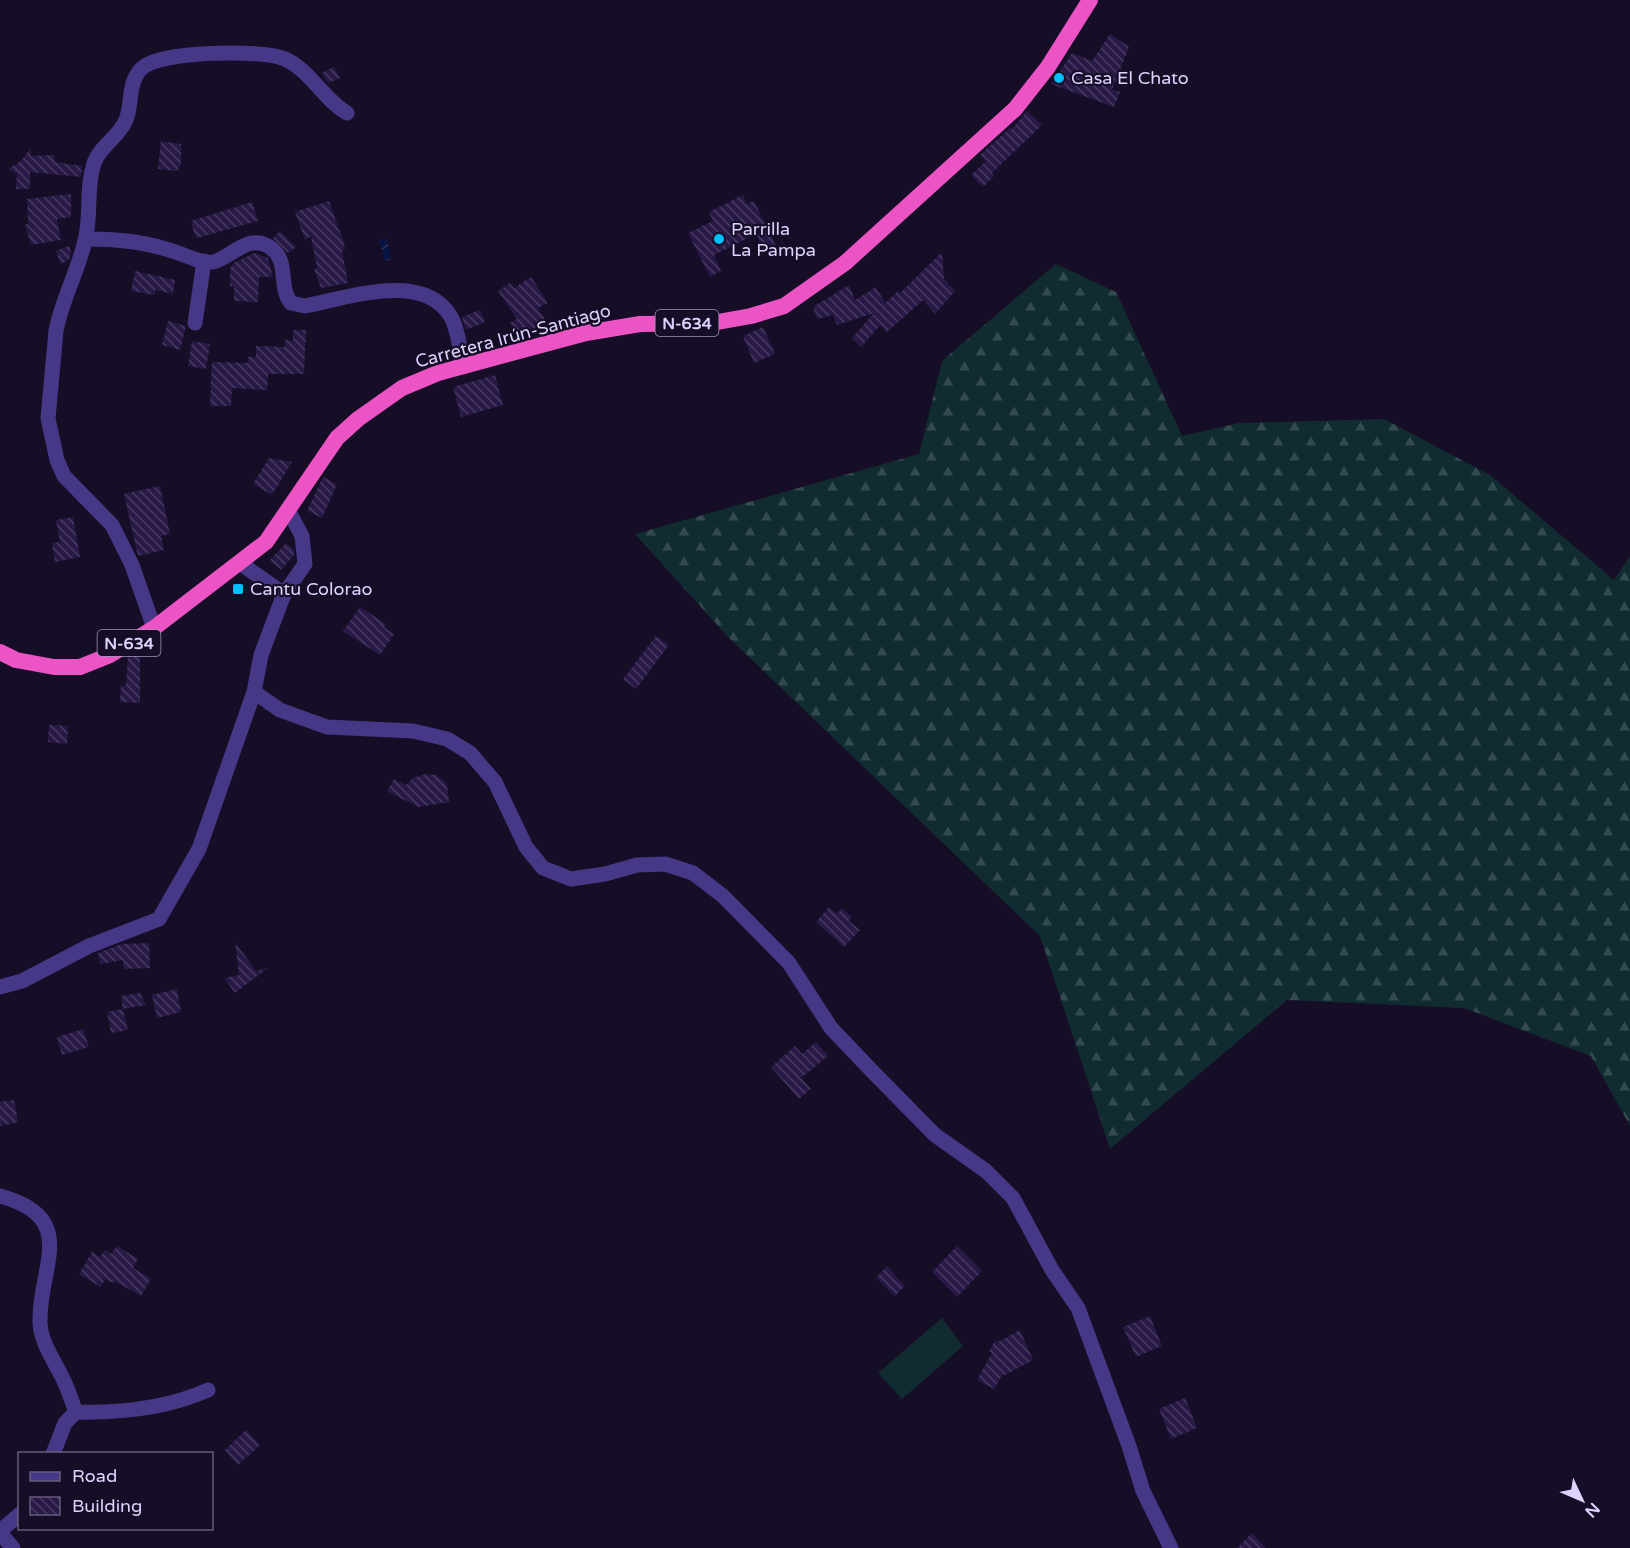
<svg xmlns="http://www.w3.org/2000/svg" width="1630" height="1548" viewBox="0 0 1630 1548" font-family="'Varela Round',sans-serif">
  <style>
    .forest { fill: url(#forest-firs) }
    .garden { fill: #112c30 }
    .water { fill: url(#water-waves) }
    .building { fill: url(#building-back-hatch) }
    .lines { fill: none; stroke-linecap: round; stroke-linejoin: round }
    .minor { stroke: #463886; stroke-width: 15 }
    .trunk { stroke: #ec53c4; stroke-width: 16 }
    .poi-dot { fill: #00bffd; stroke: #160e26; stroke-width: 2 }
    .labels { text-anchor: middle; stroke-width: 4.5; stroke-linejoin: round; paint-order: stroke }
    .shield { fill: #160e26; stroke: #a297be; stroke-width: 1.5 }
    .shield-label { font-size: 16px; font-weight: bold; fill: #ded2ff }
    .poi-label { font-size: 18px; fill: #ded2ff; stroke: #160e26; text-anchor: start }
    .street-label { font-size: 18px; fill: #ded2ff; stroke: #160e26 }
  </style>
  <defs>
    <pattern id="forest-firs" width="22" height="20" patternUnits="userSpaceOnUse" patternTransform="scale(1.5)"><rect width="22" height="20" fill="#112c30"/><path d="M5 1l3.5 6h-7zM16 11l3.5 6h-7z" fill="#334a4f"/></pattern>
    <pattern id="water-waves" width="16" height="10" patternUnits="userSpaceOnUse" patternTransform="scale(1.5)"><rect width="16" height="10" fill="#081544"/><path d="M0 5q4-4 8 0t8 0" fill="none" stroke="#2c3660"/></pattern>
    <pattern id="building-back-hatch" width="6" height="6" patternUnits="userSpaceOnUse" patternTransform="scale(1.5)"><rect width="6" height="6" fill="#291947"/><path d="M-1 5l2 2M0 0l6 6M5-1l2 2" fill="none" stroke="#483a63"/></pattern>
  </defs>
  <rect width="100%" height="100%" fill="#160e26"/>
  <!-- forest -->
  <polygon class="forest" points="1056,264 1116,292 1182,436 1239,423 1384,419 1490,475 1614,580 1630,556 1630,1126 1591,1056 1464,1008 1287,1000 1110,1149 1040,936 729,638 635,534 919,454 942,361"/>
  <!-- garden -->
  <polygon class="garden" points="942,1318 963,1346 902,1399 878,1373"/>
  <!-- water -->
  <polygon class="water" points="386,238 391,259 385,261 379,240"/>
  <!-- building -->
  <g class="building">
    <polygon points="1110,34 1129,47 1112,90 1120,92 1114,107 1051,84 1072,53 1092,61"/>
    <polygon points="334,67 340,78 328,83 321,73"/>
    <polygon points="1027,111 1042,125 992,173 994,176 983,187 971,175 986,161 980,155 1010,128 1011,130"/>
    <polygon points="161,141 181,144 181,166 179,166 178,171 158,169"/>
    <polygon points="31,148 31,156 54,155 55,162 82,166 81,177 30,172 30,189 16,189 17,174 8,169 21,161"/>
    <polygon points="71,194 71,217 57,219 61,240 31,245 25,225 28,224 27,199"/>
    <polygon points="743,195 747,204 754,201 776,246 764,251 756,234 714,255 721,271 710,277 688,233 713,221 709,212"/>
    <polygon points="329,201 344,243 345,250 342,251 348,283 321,288 314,269 317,268 311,236 305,240 295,212"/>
    <polygon points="252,202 258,221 197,238 195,236 191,221"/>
    <polygon points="280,231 296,247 288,253 273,238"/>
    <polygon points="69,246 71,253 69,260 61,264 56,251"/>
    <polygon points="942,252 944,279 955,291 935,314 923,300 887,332 880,325 861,347 852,338 874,313 837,325 833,315 817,319 813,307 849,285 855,300 876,287 885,303 898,291 900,293"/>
    <polygon points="254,253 268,258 273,277 259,277 258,302 234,301 234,286 230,286 230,269 234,263"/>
    <polygon points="135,271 175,280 173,294 155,290 154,295 131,291"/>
    <polygon points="531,277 548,303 538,308 548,324 518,335 510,323 517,319 498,291 510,283 514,288"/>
    <polygon points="480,310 485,322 466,330 462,317"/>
    <polygon points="168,321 186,326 180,350 162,345"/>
    <polygon points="763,327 775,354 754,363 743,336"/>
    <polygon points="293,330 306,330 304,374 268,374 267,390 232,388 231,406 210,406 212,362 248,363 248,357 256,357 256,346 285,347 285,340 293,341"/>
    <polygon points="192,341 210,344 206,369 188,366"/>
    <polygon points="495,375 503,405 461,417 453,387"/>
    <polygon points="269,458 292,462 272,495 253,484"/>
    <polygon points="323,477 337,484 322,518 307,511"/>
    <polygon points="160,486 170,534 161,536 164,550 138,556 124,494"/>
    <polygon points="73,517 80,557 55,562 52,543 60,542 56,520"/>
    <polygon points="286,543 294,550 294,555 281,570 270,560"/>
    <polygon points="360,607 386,624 384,627 394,634 380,655 343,631"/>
    <polygon points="656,636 669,645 636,689 623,679"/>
    <polygon points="140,649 140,703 120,702 121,685 126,686 128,656"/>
    <polygon points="49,725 68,726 67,744 48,742"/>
    <polygon points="425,774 436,775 443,780 447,784 449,802 418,807 387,791 394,779 406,785 413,778"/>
    <polygon points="829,907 837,914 842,908 852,917 849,921 860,930 844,947 816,922"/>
    <polygon points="235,942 256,971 268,968 235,993 224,978 239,975"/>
    <polygon points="149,943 150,968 124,969 123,960 100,964 98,953 122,944"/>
    <polygon points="177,989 181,1012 157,1018 152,995"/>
    <polygon points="140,993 146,1005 123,1009 121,996"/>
    <polygon points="123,1009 128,1030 111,1033 107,1012"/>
    <polygon points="83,1029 89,1047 62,1055 57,1037"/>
    <polygon points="816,1042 828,1056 801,1078 811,1089 799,1099 771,1067 795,1046 802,1054"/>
    <polygon points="14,1100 18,1122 0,1126 0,1102"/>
    <polygon points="117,1246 138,1259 133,1268 151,1279 141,1296 114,1281 113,1283 105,1279 101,1287 79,1274 92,1252 100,1257 105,1250 111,1254"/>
    <polygon points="957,1246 982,1271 957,1297 932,1272"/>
    <polygon points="887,1266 905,1286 895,1296 876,1278"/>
    <polygon points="1150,1316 1162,1346 1136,1357 1123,1327"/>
    <polygon points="1020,1330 1033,1360 1005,1375 1003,1374 994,1389 977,1380 992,1353 989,1351 995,1341 998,1342"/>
    <polygon points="1185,1398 1197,1428 1171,1439 1159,1409"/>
    <polygon points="246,1430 260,1445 238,1465 225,1450"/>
    <polygon points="1252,1533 1266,1548 1237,1548"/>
  </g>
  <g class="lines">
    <!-- minor -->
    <g class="minor">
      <path d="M 86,239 C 120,239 149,242 181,254 C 190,257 203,264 213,262 C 231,258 247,234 268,246 C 291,259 277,286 291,303 L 305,306 C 348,298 424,270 451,317 C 459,332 460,351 463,367"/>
      <polyline points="195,323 204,261"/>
      <polyline points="284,594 305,564 302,536 288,510"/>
      <path d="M 154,628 L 132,565 L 112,525 L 64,476 L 57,460 L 48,418 L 56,331 C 62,298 80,268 86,236 C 91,212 86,188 94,163 C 100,146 119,137 126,120 C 133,102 127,83 142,68 C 159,51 262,49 285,59 C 310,70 323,99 347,113"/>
      <polyline points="254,692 280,710 327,727 413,731 447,739 470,753 495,782 526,847 543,868 571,879 605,874 637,865 665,864 693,873 723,896 789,963 831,1028 872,1071 935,1135 986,1171 1013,1198 1052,1270 1078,1308 1129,1446 1143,1491 1171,1548"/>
      <polyline points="0,987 22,981 89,946 159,919 199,849 254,692 261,655 284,594 240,563"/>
      <path d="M 0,1196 C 81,1218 38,1267 40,1323 C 41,1343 54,1360 62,1377 C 68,1388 71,1400 76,1412"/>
      <path d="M 53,1454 L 65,1423 L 76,1412 C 119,1413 168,1408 208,1390"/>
      <polyline points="0,1531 20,1514"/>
      <polyline points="0,1533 13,1548"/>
    </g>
    <!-- trunk -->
    <polyline class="trunk" points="0,652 16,660 54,667 80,667 110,655 154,628 266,542 337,438 358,419 402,388 438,373 586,333 640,324 712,323 751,316 784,306 845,263 1015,109 1048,67 1090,0"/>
  </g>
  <!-- markers -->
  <g class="poi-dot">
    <circle cx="1059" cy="78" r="6"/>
    <circle cx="719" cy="239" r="6"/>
    <rect x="232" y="583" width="12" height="12" rx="3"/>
  </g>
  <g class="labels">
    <!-- shield labels -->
    <g class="shield">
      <rect x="655.5" y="310" width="63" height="26" rx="4.5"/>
      <rect x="97.5" y="630" width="63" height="26" rx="4.5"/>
    </g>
    <g class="shield-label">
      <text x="687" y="329">N-634</text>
      <text x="129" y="649">N-634</text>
    </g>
    <!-- poi labels -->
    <g class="poi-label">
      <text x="1071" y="84">Casa El Chato</text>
      <text x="731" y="235">Parrilla<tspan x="731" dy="21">La Pampa</tspan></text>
      <text x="250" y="595">Cantu Colorao</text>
    </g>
    <!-- street labels -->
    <g class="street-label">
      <text transform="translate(513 336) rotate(-15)" y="6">Carretera Irún-Santiago</text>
    </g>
  </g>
  <!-- legend -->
  <rect x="18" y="1452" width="195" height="78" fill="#160e26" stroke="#665c7d" stroke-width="1.5"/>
  <rect x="30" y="1472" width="30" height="9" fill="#463886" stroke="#665c7d" stroke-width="1.5"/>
  <text x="72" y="1482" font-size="18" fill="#ded2ff">Road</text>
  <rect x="30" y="1497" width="30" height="18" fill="url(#building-back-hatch)" stroke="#665c7d" stroke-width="1.5"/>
  <text x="72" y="1512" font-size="18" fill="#ded2ff">Building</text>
  <!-- north arrow -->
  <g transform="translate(1582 1500) rotate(134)" stroke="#160e26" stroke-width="4.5" paint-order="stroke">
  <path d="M0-4.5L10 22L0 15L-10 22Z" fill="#ded2ff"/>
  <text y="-9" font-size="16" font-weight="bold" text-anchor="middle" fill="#ded2ff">N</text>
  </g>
</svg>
